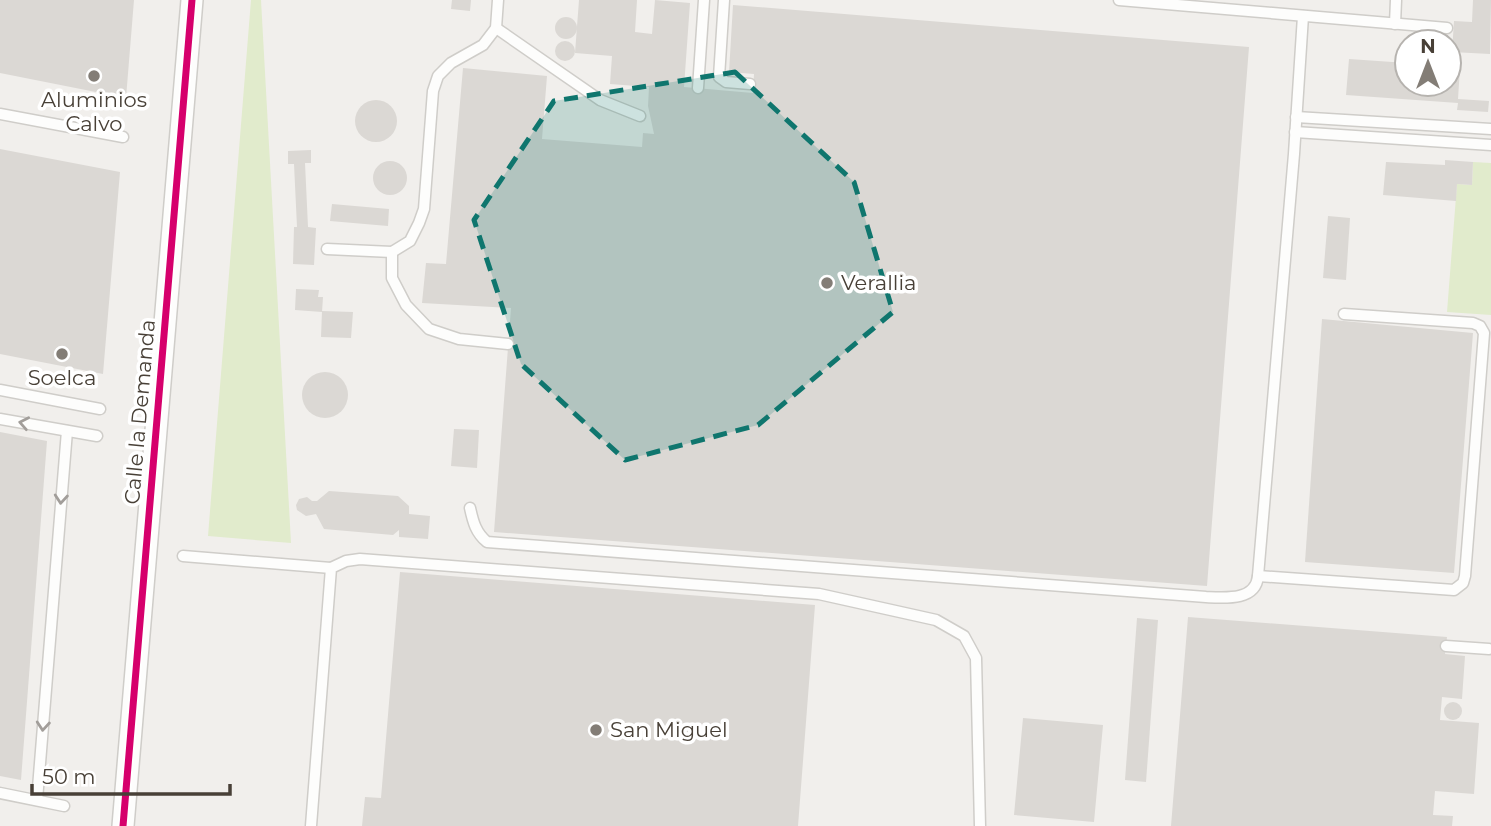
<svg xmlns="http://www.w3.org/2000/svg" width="1491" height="826" viewBox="0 0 1491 826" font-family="Montserrat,sans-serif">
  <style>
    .green { fill: #e1ebcc }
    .building { fill: #dbd8d4 }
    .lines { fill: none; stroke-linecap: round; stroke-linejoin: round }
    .lane-casing { stroke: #cfcdc9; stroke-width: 13 }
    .street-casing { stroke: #cfcdc9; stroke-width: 24 }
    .lane { stroke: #fdfdfc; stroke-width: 10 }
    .street { stroke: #fdfdfc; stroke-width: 21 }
    .cycleway-casing { stroke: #fff; stroke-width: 11 }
    .cycleway { stroke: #d6006c; stroke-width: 7 }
    .oneway { stroke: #a29e9a }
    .marked { fill: #0f766e; fill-opacity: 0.2; stroke: #0f766e; stroke-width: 5; stroke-dasharray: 14 9; stroke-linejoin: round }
    .poi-dot { fill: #837d76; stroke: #fff; stroke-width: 2.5 }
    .labels { text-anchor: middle; stroke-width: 7; stroke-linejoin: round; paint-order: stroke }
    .poi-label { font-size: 21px; fill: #484037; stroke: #fff }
    .street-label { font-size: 21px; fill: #484037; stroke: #fff }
  </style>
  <rect width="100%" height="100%" fill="#f1efec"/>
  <!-- green -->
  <g class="green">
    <polygon points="251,0 261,0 291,543 208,536"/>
    <polygon points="1473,162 1491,163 1491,315 1447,312 1457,184 1472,185"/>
  </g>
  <!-- building -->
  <g class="building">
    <polygon points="0,0 134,0 126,98 0,73"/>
    <polygon points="452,0 471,0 470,11 451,9"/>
    <polygon points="579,0 637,0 635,32 652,34 655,0 690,3 684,87 753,93 754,74 729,72 733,5 1249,47 1207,586 494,532 511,308 422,303 426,263 446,264 463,68 547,76 542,139 642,147 643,133 654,134 648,106 649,87 610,84 612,56 575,53"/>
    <polygon points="1473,0 1491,0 1490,54 1452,52 1454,21 1472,22"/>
    <circle cx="566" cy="28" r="11"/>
    <circle cx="565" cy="51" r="10"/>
    <polygon points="1349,59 1407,63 1407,84 1449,84 1449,67 1460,68 1458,99 1489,101 1488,112 1457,110 1458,103 1346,95"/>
    <circle cx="376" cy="121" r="21"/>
    <polygon points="0,149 120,172 103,374 0,354"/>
    <polygon points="311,150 311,163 305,163 308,227 316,228 314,265 293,264 294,227 297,227 294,164 288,164 288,151"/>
    <polygon points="1445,160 1473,162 1472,185 1457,184 1456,201 1383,195 1386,162 1445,165"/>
    <circle cx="390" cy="178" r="17"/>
    <polygon points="332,204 389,209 388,226 330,221"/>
    <polygon points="1328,216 1350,218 1346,280 1323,278"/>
    <polygon points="296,289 319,290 318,297 323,297 322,312 295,310"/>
    <polygon points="322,311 353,312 351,338 321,337"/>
    <polygon points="1322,319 1473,333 1454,573 1305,562"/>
    <circle cx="325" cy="395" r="23"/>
    <polygon points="454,429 479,430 477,468 451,466"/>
    <polygon points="0,432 47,441 21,780 0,776"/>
    <polygon points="329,491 398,496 409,506 409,514 430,516 428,539 399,537 399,530 393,535 324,529 316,514 306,516 297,510 296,505 299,499 307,497 312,501 317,501"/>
    <polygon points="400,572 815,605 798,826 362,826 365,797 381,798"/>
    <polygon points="1188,617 1447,637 1445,654 1465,656 1462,699 1442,697 1440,720 1479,723 1474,794 1435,791 1433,815 1453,816 1452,826 1171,826"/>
    <polygon points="1137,618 1158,620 1146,782 1125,780"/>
    <circle cx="1453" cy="711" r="9"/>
    <polygon points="1023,718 1103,725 1094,822 1014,815"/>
  </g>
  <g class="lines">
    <!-- lane casing -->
    <g class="lane-casing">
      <g id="lane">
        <polyline points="724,0 719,77 726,82 750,84"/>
        <polyline points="1119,0 1447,28"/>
        <polyline points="1395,24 1396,0"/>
        <polyline points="496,28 600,100 640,116"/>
        <polyline points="698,88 704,0"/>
        <polyline points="0,114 123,137"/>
        <polyline points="1296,117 1491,129"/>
        <polyline points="1295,132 1491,145"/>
        <polyline points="327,249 392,252 410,241 419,223 424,209 433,91 438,76 451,63 483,45 496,28 498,0"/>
        <polyline points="392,252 392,278 406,305 429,329 459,339 508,344"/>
        <polyline points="0,390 100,409"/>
        <polyline points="0,419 97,436"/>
        <path d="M 470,508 C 473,522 476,533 487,542 L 1206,597 C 1225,598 1256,601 1258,576 L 1294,154 L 1303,16"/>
        <polyline points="183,556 331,568"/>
        <polyline points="1258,576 1454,590 1463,583 1465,576 1484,333 1480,326 1473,323 1344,314"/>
        <polyline points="1446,646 1489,649"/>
        <polyline points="0,793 64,806"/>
        <polyline points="37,800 67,431"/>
        <polyline points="311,826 331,568 346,561 360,559 819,594 936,620 964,636 976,658 980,826"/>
      </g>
    </g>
    <!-- street casing -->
    <g class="street-casing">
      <polyline id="street" points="123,826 192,0"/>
    </g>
    <!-- lane -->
    <use href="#lane" class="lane"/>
    <!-- street -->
    <use href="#street" class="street"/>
    <!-- cycleway casing -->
    <g class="cycleway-casing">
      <polyline id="cycleway" points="123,826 192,0"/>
    </g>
    <!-- cycleway -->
    <use href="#cycleway" class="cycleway"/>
  </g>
  <!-- one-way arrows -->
  <defs><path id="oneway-chevron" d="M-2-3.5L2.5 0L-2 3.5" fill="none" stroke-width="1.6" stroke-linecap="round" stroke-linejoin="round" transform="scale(1.75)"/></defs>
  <g class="oneway">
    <use href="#oneway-chevron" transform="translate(24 423) rotate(-169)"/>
    <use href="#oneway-chevron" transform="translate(61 499) rotate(95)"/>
    <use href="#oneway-chevron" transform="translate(43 726) rotate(95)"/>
  </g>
  <!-- marked area -->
  <path class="marked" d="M 735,72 L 854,182 L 893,312 L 758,425 L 625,460 L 521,364 L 474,220 L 554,101 Z"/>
  <!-- markers -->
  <g class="poi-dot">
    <circle cx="94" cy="76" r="7"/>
    <circle cx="827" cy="283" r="7"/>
    <circle cx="62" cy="354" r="7"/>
    <circle cx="596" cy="730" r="7"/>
  </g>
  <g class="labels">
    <!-- poi labels -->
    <g class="poi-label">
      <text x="94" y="107">Aluminios<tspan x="94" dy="24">Calvo</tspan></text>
      <text x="841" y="290" text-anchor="start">Verallia</text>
      <text x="62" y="385">Soelca</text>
      <text x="610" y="737" text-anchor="start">San Miguel</text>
    </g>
    <!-- street labels -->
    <g class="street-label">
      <text transform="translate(140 412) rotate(-85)" y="7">Calle la Demanda</text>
    </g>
  </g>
  <!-- north arrow -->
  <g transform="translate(1428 63)"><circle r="33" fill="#ffffff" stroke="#b6b3af" stroke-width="2"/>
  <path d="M0-5L12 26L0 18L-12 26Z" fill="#837d76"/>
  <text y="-10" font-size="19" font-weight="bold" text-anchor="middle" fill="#484037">N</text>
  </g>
  <!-- scale -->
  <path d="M32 784v10h198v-10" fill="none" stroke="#484037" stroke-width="3.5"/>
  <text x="42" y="784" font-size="21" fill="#484037" stroke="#ffffff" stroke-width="5" paint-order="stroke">50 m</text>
</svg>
